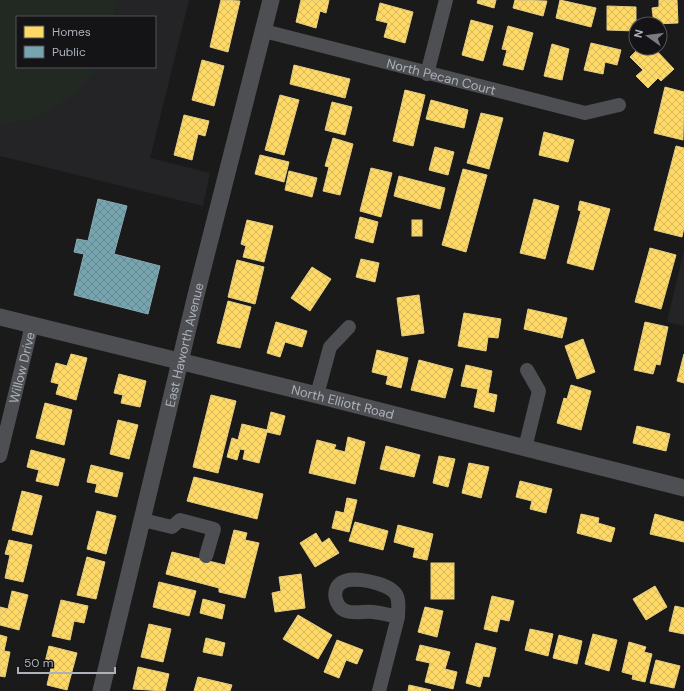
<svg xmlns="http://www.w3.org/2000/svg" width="684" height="691" viewBox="0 0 684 691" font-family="'DM Sans',sans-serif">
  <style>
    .built { fill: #242426; fill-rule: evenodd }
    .pitch { fill: #222923 }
    .homes { fill: url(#homes-cross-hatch); stroke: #e6cd7f }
    .public { fill: url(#public-cross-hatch); stroke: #86a9b2 }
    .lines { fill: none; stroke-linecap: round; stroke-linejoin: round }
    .minor { stroke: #4e4f53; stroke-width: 14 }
    .tertiary { stroke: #4e4f53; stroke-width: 17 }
    .labels { text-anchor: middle; stroke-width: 4; stroke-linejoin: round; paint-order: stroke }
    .street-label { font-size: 13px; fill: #acb1ba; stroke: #141416 }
  </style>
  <defs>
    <pattern id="homes-cross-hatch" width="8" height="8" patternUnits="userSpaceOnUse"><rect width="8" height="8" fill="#ffd966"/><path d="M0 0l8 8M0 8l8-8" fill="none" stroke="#d6b85d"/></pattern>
    <pattern id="public-cross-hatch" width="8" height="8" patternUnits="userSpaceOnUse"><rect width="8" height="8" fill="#76a5af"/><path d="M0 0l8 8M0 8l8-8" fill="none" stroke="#668991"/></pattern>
  </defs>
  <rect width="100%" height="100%" fill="#1a1a1a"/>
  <!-- built -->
  <g class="built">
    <path d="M 0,0 L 189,0 L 150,158 L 210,173 L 203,206 L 0,156 ZM 17,17 L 155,17 L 155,67 L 17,67 Z"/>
    <polygon points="684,250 684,326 667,322"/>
  </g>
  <!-- pitch -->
  <path class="pitch" d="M 0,0 L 116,0 L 113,17 L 17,17 L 17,67 L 96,67 C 84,90 47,116 22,121 C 15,123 7,122 0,123 Z"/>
  <!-- homes -->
  <g class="homes">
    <polygon points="221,0 240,1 228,52 210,47"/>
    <polygon points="301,0 329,0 326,13 320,11 316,28 296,22"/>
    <polygon points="478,0 496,0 494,8 477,3"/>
    <polygon points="515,0 547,1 543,16 513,8"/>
    <polygon points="560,0 596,8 591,27 556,18"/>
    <polygon points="659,0 677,0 678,23 654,24 652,8 659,7"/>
    <polygon points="380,3 413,12 405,43 384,37 388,23 376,20"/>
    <polygon points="607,6 636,7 636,31 607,30"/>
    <polygon points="471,20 493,26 483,61 462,55"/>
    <polygon points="508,26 533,33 523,70 503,65 507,50 502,49"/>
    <polygon points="591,43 621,50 617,65 605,62 603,74 584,70"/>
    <polygon points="552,44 569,49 562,80 544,76"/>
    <polygon points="639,48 654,48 674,69 661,81 658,78 648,88 636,76 643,70 630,57"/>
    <polygon points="202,60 224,66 214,106 192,100"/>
    <polygon points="294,65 350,79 345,98 290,84"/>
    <polygon points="665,87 684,92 683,140 654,133"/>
    <polygon points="405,90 425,95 413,146 393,141"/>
    <polygon points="280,95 299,100 284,155 265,150"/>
    <polygon points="431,100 468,110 464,128 426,119"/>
    <polygon points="332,102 352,107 345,135 325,130"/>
    <polygon points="481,113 503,118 489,169 467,163"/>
    <polygon points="184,115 209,121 205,136 198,134 192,160 174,155"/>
    <polygon points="544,132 574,140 568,162 539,155"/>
    <polygon points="333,138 353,144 340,195 323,191 329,167 325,166"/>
    <polygon points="676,146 684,148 684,227 682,237 654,230"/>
    <polygon points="435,147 454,152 448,175 429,170"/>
    <polygon points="260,155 289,162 284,182 255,174"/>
    <polygon points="371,168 392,173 381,217 360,211"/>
    <polygon points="463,169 487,175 466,252 442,245"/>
    <polygon points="289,171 317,178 312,197 285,190"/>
    <polygon points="399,176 445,188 440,209 394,196"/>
    <polygon points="534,199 559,206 545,259 520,253"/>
    <polygon points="580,201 610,209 593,270 567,263 581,211 578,210"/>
    <polygon points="360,217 378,222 373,243 355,238"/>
    <polygon points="247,220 273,226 264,262 243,257 246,246 241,244"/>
    <rect x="412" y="220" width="10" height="16"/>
    <polygon points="650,248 676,255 661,309 635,302"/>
    <polygon points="361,259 379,263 375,282 356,277"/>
    <polygon points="237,260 264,267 255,304 228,297"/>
    <polygon points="312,267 331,279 310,311 291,298"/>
    <polygon points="419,295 424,333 402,336 397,298"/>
    <polygon points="228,301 251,307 240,348 217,343"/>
    <polygon points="528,309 567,318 562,338 524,329"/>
    <polygon points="464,313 501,319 498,338 488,337 486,351 458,346"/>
    <polygon points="276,322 307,331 302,347 285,342 280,357 267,353"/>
    <polygon points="645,322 668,327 660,365 656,364 653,374 634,370"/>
    <polygon points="583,339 595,372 577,379 565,346"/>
    <polygon points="377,350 408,358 401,388 386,384 388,376 372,372"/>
    <polygon points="71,354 87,358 76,400 56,394 59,384 51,382 56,363 67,366"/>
    <polygon points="684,354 684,383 677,381"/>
    <polygon points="419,360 453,369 445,398 411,390"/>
    <polygon points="466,365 492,371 488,393 497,395 494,412 474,407 478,389 461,386"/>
    <polygon points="119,374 146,381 140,407 121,403 123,395 114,393"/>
    <polygon points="571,385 591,391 581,430 557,423 564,398 567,399"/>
    <polygon points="211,395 236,401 218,473 193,467"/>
    <polygon points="45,403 72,410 64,445 36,438"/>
    <polygon points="271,412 285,416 280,435 267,432 259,463 243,459 245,450 240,449 237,460 227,457 232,438 238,440 242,424 267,430"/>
    <polygon points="118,420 138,425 129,459 110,454"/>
    <polygon points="637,426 670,434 666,451 633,443"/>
    <polygon points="348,437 365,442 355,484 309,473 317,440 336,445 334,449 345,452"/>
    <polygon points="386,446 420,455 414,477 380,469"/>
    <polygon points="31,450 65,459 58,486 36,481 39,470 27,467"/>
    <polygon points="439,456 455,459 448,487 433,483"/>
    <polygon points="469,463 489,467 481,498 462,493"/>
    <polygon points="91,465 123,473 117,497 95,492 97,484 87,482"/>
    <polygon points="194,477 263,494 257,519 187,501"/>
    <polygon points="520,481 552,489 546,513 530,509 532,501 516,497"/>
    <polygon points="22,491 42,496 32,535 12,530"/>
    <polygon points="347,498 357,500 349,532 332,528 336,511 344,513"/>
    <polygon points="97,511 116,516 106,554 87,549"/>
    <polygon points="581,514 599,518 598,523 615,528 611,542 577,533"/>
    <polygon points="655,514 684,522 684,542 650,534"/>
    <polygon points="355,522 388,531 383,550 349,541"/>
    <polygon points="398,525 433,534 427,560 413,557 415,548 394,542"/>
    <polygon points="234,530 247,533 245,540 259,543 245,598 219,592 219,588 166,574 172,552 225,565"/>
    <polygon points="316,533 322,543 329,538 339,553 315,567 300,543"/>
    <polygon points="9,540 32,545 23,582 5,578 10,555 5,554"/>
    <polygon points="87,557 105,562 96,599 77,595"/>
    <rect x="431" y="563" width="23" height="36"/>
    <polygon points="301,574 305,608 275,612 272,593 281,591 279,577"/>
    <polygon points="159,582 196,591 189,616 153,607"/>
    <polygon points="655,586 667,607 646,620 633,599"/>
    <polygon points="12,591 28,595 19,630 0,625 0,607 8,609"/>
    <polygon points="492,596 514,601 509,621 500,619 497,632 484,629"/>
    <polygon points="203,599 225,605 222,619 200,613"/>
    <polygon points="61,600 88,606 84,623 74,621 70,640 52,636"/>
    <polygon points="675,606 684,608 684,634 669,631"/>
    <polygon points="425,607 443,611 437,637 418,632"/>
    <polygon points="298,615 332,635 318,659 283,639"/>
    <polygon points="149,624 171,629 163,662 141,657"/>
    <polygon points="530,629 553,634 548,656 525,650"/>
    <polygon points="593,634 617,640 609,671 585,664"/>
    <polygon points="0,635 7,637 4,651 10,652 5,677 0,676"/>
    <polygon points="559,635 582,641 577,664 553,658"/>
    <polygon points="206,638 225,643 222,656 203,652"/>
    <polygon points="337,640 363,650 357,664 346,660 339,678 324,672"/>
    <polygon points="629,642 646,647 644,652 652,654 645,682 632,679 633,675 622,672"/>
    <polygon points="476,643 496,648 489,677 483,676 480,687 466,683"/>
    <polygon points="420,645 450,652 445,669 457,672 453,689 425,682 430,663 416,660"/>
    <polygon points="49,646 77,653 67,690 47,685 52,664 45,662"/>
    <polygon points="656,660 680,666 674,688 650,683"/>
    <polygon points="138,667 169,674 165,691 133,689"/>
    <polygon points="198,677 232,685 230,691 194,691"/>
    <polygon points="409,685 431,690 430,691 408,691"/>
  </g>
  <!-- public -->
  <polygon class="public" points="98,199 127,206 114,254 160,266 148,314 74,295 84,254 74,252 77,239 88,241"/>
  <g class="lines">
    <!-- minor -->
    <g class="minor">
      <path id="s1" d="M 264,31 L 585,113 L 619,105"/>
      <polyline points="427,74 446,0"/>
      <polyline points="317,395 330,347 349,327"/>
      <polyline points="525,448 539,391 527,370"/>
      <path id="s2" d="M 0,456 L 32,325"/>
      <polyline points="143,520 172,527 180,520 214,529 206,556"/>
      <path d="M 379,691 L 398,617 C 398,609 400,599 395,593 C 387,583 352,575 341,583 C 331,590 335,607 346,611 C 354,614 365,611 373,612 C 381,613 390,615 398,617"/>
    </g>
    <!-- tertiary -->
    <g class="tertiary">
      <path id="s3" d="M 0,317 L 317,395 L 684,488"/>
      <path id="s4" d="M 101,691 L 196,295 L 271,0"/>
    </g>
  </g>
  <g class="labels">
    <!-- street labels -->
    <g class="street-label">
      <text dy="5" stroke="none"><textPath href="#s1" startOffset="183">North Pecan Court</textPath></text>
      <text dy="5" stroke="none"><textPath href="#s4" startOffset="356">East Haworth Avenue</textPath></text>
      <text dy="5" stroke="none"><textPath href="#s2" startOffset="91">Willow Drive</textPath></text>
      <text dy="5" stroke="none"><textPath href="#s3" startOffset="353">North Elliott Road</textPath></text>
    </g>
  </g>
  <!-- legend -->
  <rect x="16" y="16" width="140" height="52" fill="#141416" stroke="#515358"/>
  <rect x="24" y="26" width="20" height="12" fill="#ffd966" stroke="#515358"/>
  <text x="52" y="36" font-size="12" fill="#acb1ba">Homes</text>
  <rect x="24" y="46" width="20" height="12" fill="#76a5af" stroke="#515358"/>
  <text x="52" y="56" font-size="12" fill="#acb1ba">Public</text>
  <!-- north arrow -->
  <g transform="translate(648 36) rotate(284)"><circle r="19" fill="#141416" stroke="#515358"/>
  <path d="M0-3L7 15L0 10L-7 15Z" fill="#797c82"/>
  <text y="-6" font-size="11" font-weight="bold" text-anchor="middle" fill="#acb1ba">N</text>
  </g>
  <!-- scale -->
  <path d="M18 667v6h97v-6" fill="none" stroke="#acb1ba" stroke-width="2"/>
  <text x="24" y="667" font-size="12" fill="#acb1ba" stroke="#141416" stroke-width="3" paint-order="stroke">50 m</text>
</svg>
